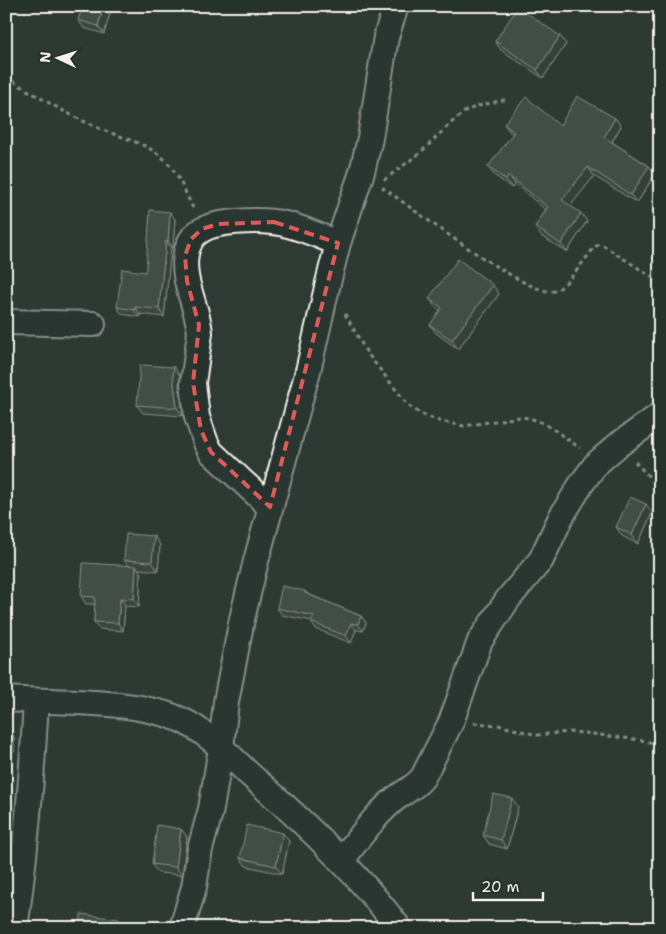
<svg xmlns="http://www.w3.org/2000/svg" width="666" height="934" viewBox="0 0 666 934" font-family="'Shantell Sans',sans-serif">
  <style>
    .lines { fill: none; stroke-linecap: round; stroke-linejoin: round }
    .street-casing { stroke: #f4f1e8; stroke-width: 28 }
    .path { stroke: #f4f1e8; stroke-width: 3; stroke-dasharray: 4 4; stroke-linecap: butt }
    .street { stroke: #26332d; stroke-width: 24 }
    .wall { fill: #4f5751; stroke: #f4f1e8 }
    .shaded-wall { fill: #404742; stroke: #f4f1e8 }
    .building { fill: #5c655e; stroke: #f4f1e8 }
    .marked { fill: none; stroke: #de5a58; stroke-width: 4; stroke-dasharray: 10 6; stroke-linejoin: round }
  </style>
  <rect width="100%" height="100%" fill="#2e3b34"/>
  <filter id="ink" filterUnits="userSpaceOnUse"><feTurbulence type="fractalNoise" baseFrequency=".02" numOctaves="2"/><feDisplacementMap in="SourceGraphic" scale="10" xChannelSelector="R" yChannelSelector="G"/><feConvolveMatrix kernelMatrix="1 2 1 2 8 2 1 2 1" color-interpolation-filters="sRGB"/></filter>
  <g filter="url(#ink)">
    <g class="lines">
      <!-- street casing -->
      <g class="street-casing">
        <g id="street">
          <polyline points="6,322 93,324"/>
          <path d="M 270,507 L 211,452 L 206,443 L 197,417 L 193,383 L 200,333 C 198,307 181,281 186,254 C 188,244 192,235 202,230 C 216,221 256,220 273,222 C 295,224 318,236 338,243"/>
          <path d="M 6,699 C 58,703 132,699 179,719 C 205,730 228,754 248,773 C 302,820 356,871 399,928"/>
          <path d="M 341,861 C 358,840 374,816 395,799 C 405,791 416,787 423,777 L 451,722 L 480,641 L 508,599 L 541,560 L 561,517 L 582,483 L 596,464 L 618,445 L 660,415"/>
          <path d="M 15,928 C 26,852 32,777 36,701"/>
          <polyline points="182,928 194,887 200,849 211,809 221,748 226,702 242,619 256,561 308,371 328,283 338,243 362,172 370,138 386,37 396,6"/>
        </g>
      </g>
      <!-- path -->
      <g class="path">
        <path d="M 6,77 C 35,95 63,112 94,126 C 117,137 148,142 166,161 C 178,173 185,192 193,208"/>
        <polyline points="384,180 420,153 450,124 466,111 478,106 508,99"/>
        <path d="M 382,187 C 408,205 529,298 554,291 C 567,287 585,258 595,247 L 598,245 L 604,246 L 660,282"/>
        <path d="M 345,314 L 367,353 L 408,405 L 419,413 L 439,421 L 464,426 L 520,417 C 541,417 562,436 580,448"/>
        <polyline points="635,462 660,488"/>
        <polyline points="474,723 498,725 537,735 569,732 584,733 647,741 660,747"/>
      </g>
      <!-- street -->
      <use href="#street" class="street"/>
    </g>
    <!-- wall -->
    <g class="wall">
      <polygon points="112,6 104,34 84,28 78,20"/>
      <polygon points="495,41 566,44 543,78 501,50"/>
      <polygon points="615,118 621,126 612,142 649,166 655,174 637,203 594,176 570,206 587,221 567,252 541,236 535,227 546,210 515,184 512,188 494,175 488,167 513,134 510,132 504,124 560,126"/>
      <polygon points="175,219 173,248 171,248 164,317 140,314 140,317 122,314 117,307 145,272"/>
      <polygon points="499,294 458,349 436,333 430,325 440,311 435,307 429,298"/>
      <polygon points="180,376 179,385 183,416 143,413 137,405"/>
      <polygon points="652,513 638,544 622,536 616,527"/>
      <polygon points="160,545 158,571 138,569 141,573 139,607 125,606 123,631 99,629 94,622 95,604 86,604 81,596 128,565 124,560"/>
      <polygon points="305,591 308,594 361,616 366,623 363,631 356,630 351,643 316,629 311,622 312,621 282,615 277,608"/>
      <polygon points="6,729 8,729 14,737 14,752 6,752"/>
      <polygon points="518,807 507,849 489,844 483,835"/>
      <polygon points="181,829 187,837 182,875 158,873 152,864"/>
      <polygon points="289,841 282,874 246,866 240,858"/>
    </g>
    <!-- shaded-wall -->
    <g class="shaded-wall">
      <polygon points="104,6 112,6 104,34 98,26"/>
      <polygon points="560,36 566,44 543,78 537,70"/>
      <polygon points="615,118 621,126 610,145 604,137"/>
      <polygon points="649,166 655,174 637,203 631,195"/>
      <polygon points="588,167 594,176 568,209 562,200"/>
      <polygon points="509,176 515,184 512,188 506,180"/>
      <polygon points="170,212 175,219 173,248 168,241"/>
      <polygon points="581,213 587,221 567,252 561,244"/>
      <polygon points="166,241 171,248 164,317 159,309"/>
      <polygon points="493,285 499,294 458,349 452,340"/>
      <polygon points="135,307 140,314 140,317 134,310"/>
      <polygon points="174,367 180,376 179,385 183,416 177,408 173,376"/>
      <polygon points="646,504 652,513 638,544 632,535"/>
      <polygon points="154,536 160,545 158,571 152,562"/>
      <polygon points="136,566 141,573 139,607 134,599"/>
      <polygon points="120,598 125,606 123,631 118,623"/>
      <polygon points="361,616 366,623 363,631 358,624"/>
      <polygon points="351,623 356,630 351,643 346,636"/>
      <polygon points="8,729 14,737 14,752 8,743"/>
      <polygon points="512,798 518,807 507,849 501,840"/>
      <polygon points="181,829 187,837 182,875 176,867"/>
      <polygon points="283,833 289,841 282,874 276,866"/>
      <polygon points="119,919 125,928 118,928"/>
    </g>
    <!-- building -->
    <g class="building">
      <polygon points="83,6 104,6 98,26 78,20"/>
      <polygon points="518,7 560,36 537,70 495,41"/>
      <polygon points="577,96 615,118 604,137 649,166 631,195 588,167 562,200 581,213 561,244 535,227 548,207 509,176 506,180 488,167 514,132 504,124 526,97 560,126"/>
      <polygon points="150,210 170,212 168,241 166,241 159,309 135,307 134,310 117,307 122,269 145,272 146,269"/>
      <polygon points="458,259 493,285 452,340 430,325 442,308 429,298"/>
      <polygon points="140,365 174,367 173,376 177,408 137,405"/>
      <polygon points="630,497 646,504 632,535 616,527"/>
      <polygon points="126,534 154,536 152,562 124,560"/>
      <polygon points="83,563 136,566 134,599 120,598 118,623 94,622 95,597 81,596"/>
      <polygon points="282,586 305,591 305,593 361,616 358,624 351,623 346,636 311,622 314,616 277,608"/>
      <rect x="6" y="729" width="2" height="14"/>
      <polygon points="493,794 512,798 501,840 483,835"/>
      <polygon points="157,825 181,829 176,867 152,864"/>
      <polygon points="247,825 283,833 276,866 240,858"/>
      <polygon points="81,914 119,919 118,928 80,928"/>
      <polygon points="308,919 337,928 306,928"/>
      <polygon points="229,922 269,925 276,928 228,928"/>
    </g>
  </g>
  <!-- marked area -->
  <path d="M0 0H666V934H0ZM 274,222 L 338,243 L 270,507 L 211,452 L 201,430 L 193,383 L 199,325 L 187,281 L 185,256 L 191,239 L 202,229 L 218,224 Z" fill="#2e3b34" fill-opacity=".55" fill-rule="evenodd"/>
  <path class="marked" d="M 274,222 L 338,243 L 270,507 L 211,452 L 201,430 L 193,383 L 199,325 L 187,281 L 185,256 L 191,239 L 202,229 L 218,224 Z"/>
  <!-- margin -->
  <rect width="666" height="934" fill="none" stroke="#26332d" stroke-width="25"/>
  <rect x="12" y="12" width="641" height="909" fill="none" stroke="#f4f1e8" stroke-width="2" filter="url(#ink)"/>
  <!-- north arrow -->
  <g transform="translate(58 58) rotate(274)" stroke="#26332d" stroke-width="4" paint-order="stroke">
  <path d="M0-4L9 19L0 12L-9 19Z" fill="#f4f1e8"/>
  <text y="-8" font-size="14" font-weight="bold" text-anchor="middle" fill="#f4f1e8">N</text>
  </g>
  <!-- scale -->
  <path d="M473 892v8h70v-8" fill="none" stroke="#f4f1e8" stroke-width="2.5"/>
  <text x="481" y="892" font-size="15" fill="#f4f1e8" stroke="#26332d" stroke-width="4" paint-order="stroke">20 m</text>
</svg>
